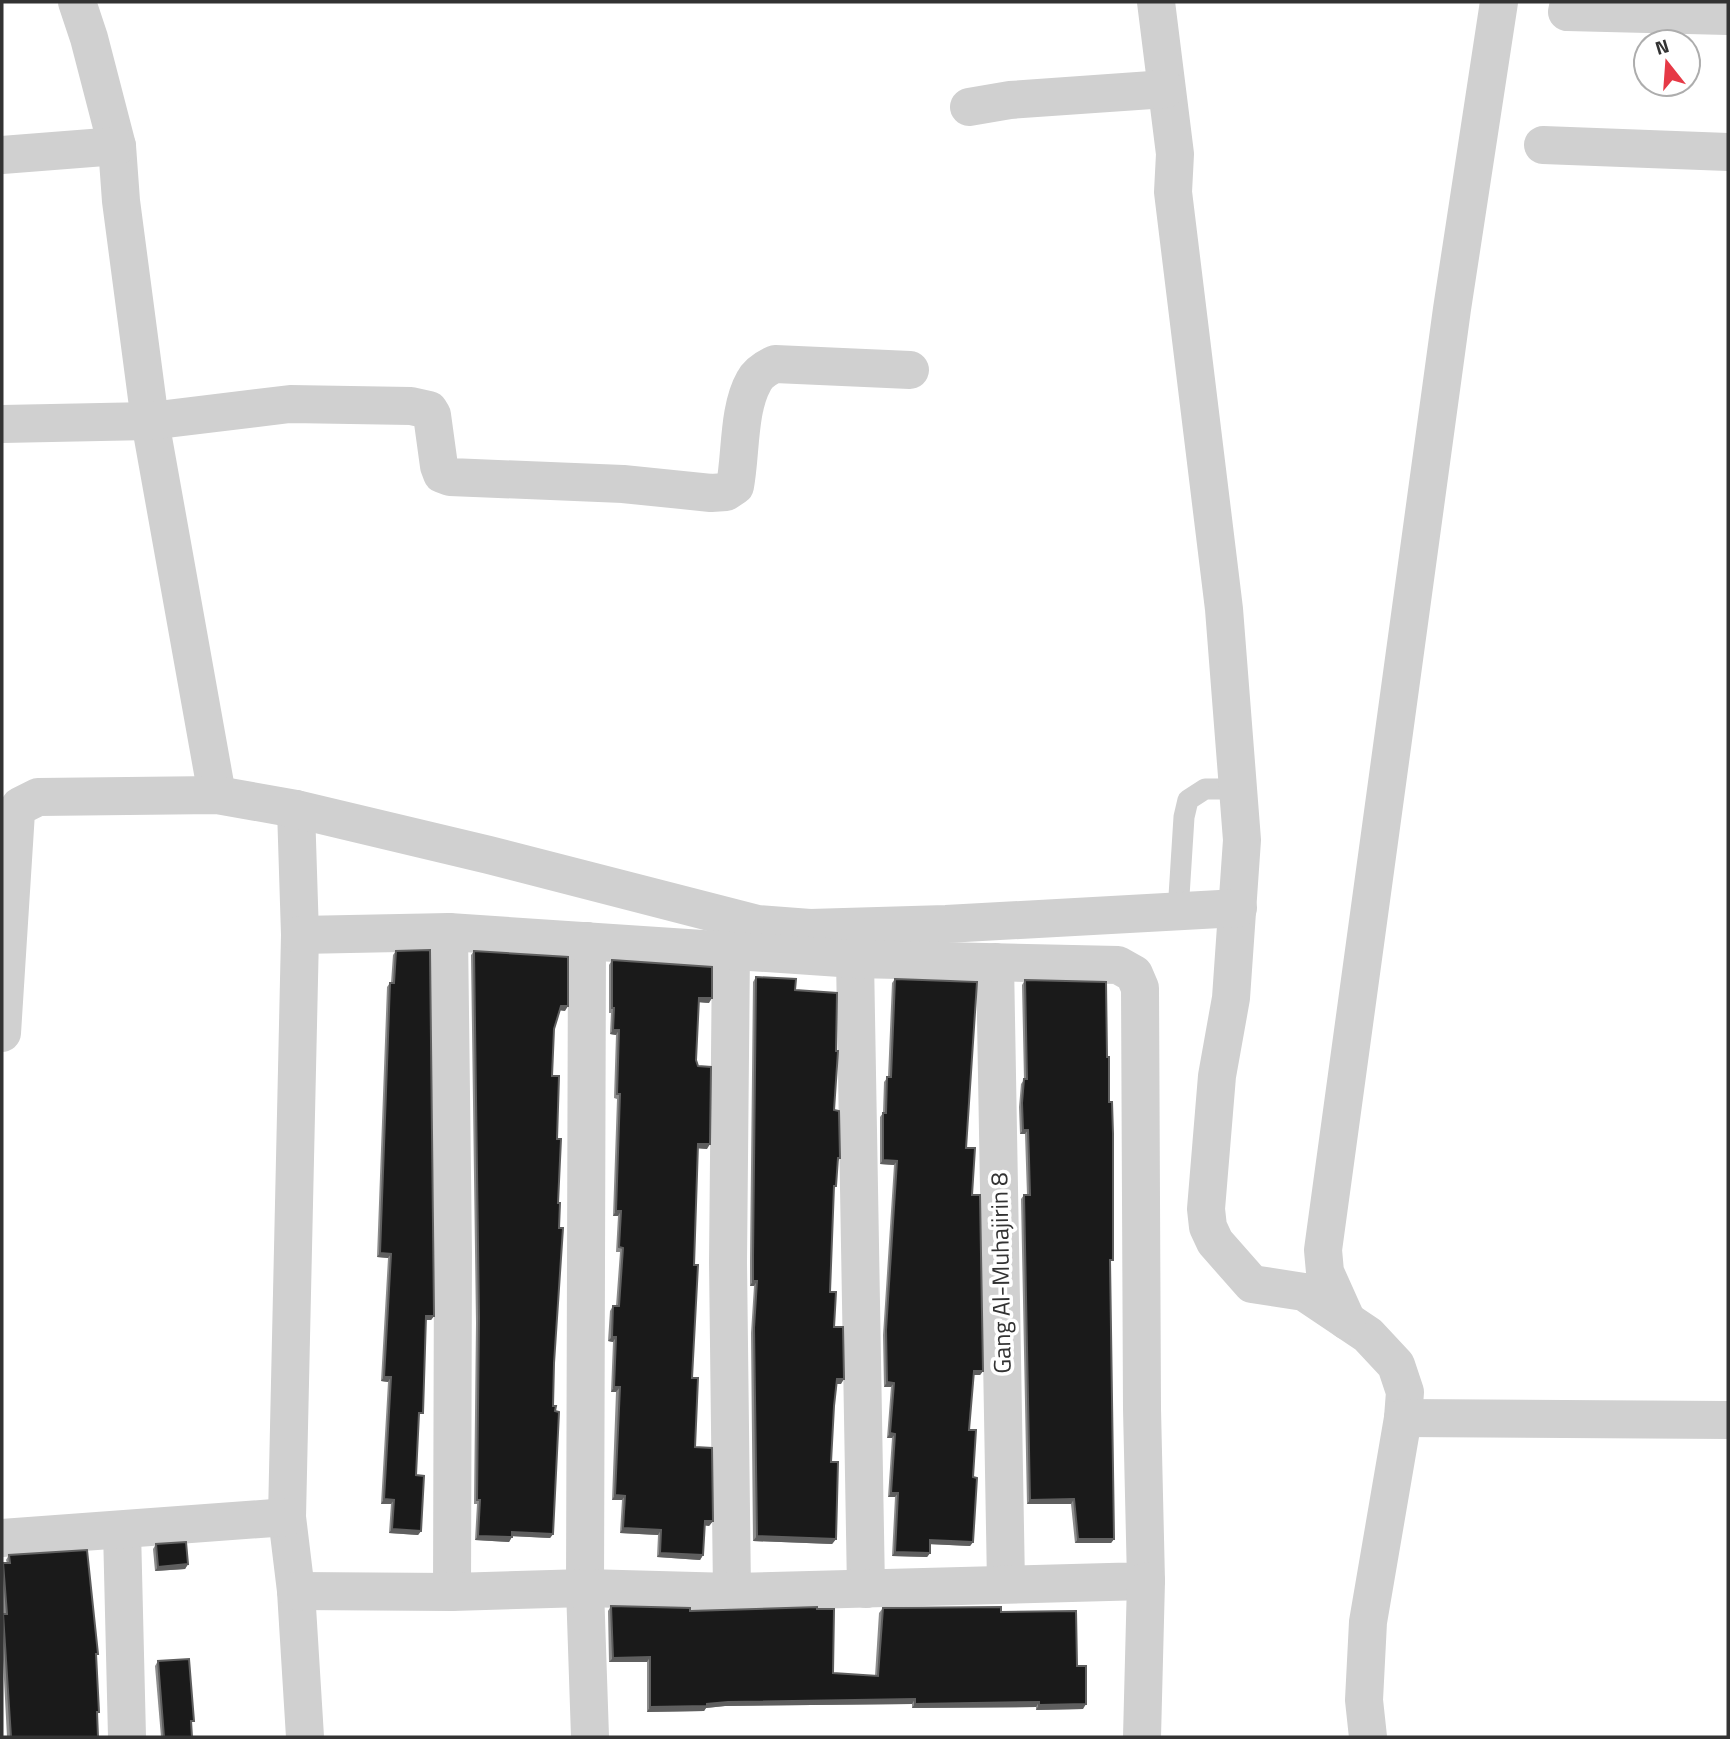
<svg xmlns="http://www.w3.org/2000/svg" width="1730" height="1739" viewBox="0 0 1730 1739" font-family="'Titillium Web',sans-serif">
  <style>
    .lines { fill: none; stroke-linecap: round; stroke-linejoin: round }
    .lane { stroke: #d0d0d0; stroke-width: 21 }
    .street { stroke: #d0d0d0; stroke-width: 38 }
    .wall { fill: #8c8c8c }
    .shaded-wall { fill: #5f5f5f }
    .building { fill: #1a1a1a; stroke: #5f5f5f; stroke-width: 2 }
    .labels { text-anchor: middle; stroke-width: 7; stroke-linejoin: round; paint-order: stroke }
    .street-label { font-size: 24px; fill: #333; stroke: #fff }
  </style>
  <rect width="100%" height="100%" fill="#fff"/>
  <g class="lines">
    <!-- lane -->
    <polyline class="lane" points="1178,912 1184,817 1188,800 1205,789 1237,789"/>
    <!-- street -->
    <g class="street">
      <polyline points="77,2 89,38 117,146 121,201 150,421 217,795"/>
      <polyline points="1156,2 1175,154 1173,192 1224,609 1242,840 1231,998 1217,1076 1206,1209 1208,1227 1215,1242 1252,1284 1304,1292 1368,1335 1396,1365 1405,1392 1403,1418 1368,1622 1364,1700 1368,1737"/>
      <polyline points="1569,2 1567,12 1728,16"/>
      <polyline points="969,107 1010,100 1166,89"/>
      <polyline points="1543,145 1728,152"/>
      <polyline points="2,155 117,146"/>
      <path d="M 2,424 L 150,421 L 290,404 L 411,406 L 429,410 L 432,415 L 439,466 L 442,474 L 450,477 L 623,484 L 711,493 L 726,492 L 735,486 C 741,454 738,409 754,381 C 758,373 766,368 775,364 L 910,370"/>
      <polyline points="296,809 300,935 287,1517 296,1591 305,1737"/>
      <polyline points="449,932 453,1254 452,1592"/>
      <polyline points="587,941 585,1588 590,1737"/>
      <polyline points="731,951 728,1262 732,1592"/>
      <polyline points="855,959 866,1589"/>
      <polyline points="995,962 1006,1584"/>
      <polyline points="2,1033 16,812 20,806 38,797 217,795 296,809 489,855 757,924 810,928 946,924 1238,908"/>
      <polyline points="1347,1321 1325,1272 1323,1250 1452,309 1499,2"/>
      <polyline points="1403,1418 1728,1420"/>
      <polyline points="122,1530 127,1737"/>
      <polyline points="2,1538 287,1517"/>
      <polyline points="296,1591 452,1592 585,1588 732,1592 1146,1581 1142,1409 1140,988 1134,974 1118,965 855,959 449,932 300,935"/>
      <polyline points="1142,1737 1146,1581"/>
    </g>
  </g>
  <!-- wall -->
  <g class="wall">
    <polygon points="396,951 434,1316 431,1320 426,1320 419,1417 416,1475 421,1531 418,1535 389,1533 391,1504 381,1504 388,1382 381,1381 388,1258 377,1257 387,987 390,983 391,983 393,955"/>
    <polygon points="474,951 565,1011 560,1010 554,1029 552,1076 557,1139 558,1203 554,1363 553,1534 550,1538 512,1536 509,1542 475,1540 477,1504 474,1504 476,1323 471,955"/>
    <polygon points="612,960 709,1003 699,1002 696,1060 707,1149 697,1148 692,1378 695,1447 713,1521 709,1526 705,1525 703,1555 700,1560 657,1557 658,1535 620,1533 622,1500 612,1500 616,1392 611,1392 613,1342 608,1341 610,1311 613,1306 616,1306 620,1252 616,1252 618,1216 613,1216 617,1099 614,1098 616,1035 610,1034 611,1013 609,1013 609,965"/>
    <polygon points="756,977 795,990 834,1110 840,1158 838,1161 836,1186 834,1189 830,1292 841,1384 837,1384 834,1406 831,1462 836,1539 832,1544 753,1541 751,1333 754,1286 750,1286 750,1262 753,982"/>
    <polygon points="895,979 966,1148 972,1195 983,1371 980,1375 974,1375 969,1430 973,1477 973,1542 970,1546 930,1544 930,1553 927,1557 892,1556 895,1497 888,1497 892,1438 887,1438 891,1387 884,1387 883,1335 894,1165 880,1164 880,1117 883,1113 884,1082 888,1077 892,983"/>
    <polygon points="1025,980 1110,1264 1114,1539 1111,1543 1075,1543 1071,1504 1027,1504 1021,1199 1024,1195 1027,1195 1025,1134 1020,1134 1019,1107 1021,1084 1024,1080 1022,985"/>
    <polygon points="156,1544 188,1564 185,1569 155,1571 153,1549"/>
    <polygon points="9,1555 96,1658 99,1712 97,1715 98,1737 7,1737 2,1640 2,1616 3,1614 2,1566 3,1563 7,1563 6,1560"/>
    <polygon points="611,1606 690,1611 833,1673 875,1676 879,1613 883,1608 1001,1612 1077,1666 1083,1709 1036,1710 1036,1707 912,1708 912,1704 725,1706 706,1708 704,1711 647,1712 647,1662 609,1662 608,1611"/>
    <polygon points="158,1661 191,1725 192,1737 161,1737 155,1666"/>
  </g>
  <!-- shaded-wall -->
  <g class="shaded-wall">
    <polygon points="699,998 712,998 709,1003 696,1002"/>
    <polygon points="561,1006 568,1006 565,1011 558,1010"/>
    <polygon points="613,1030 619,1030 616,1035 610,1034"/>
    <polygon points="1023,1130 1028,1130 1025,1134 1020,1134"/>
    <polygon points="698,1144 710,1144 707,1149 694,1148"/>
    <polygon points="883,1160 897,1161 894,1165 880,1164"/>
    <polygon points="616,1211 621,1211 618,1216 613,1216"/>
    <polygon points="380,1253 391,1254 388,1258 377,1257"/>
    <polygon points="753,1281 757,1281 754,1286 750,1286"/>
    <polygon points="426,1316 434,1316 431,1320 423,1320"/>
    <polygon points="612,1337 616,1337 613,1342 608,1341"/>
    <polygon points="974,1371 983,1371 980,1375 971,1375"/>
    <polygon points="384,1377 391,1377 388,1382 381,1381"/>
    <polygon points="837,1379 844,1379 841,1384 834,1384"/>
    <polygon points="887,1382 894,1383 891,1387 884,1387"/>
    <polygon points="614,1387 620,1387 616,1392 611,1392"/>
    <polygon points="890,1433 895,1434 892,1438 887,1438"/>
    <polygon points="891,1493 898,1493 895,1497 888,1497"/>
    <polygon points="615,1495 625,1496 622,1500 612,1500"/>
    <polygon points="384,1499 394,1500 391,1504 381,1504"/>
    <polygon points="1074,1499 1071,1504 1027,1504 1030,1500"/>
    <polygon points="705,1521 713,1521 709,1526 702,1525"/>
    <polygon points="623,1528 661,1530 658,1535 620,1533"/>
    <polygon points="392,1529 421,1531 418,1535 389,1533"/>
    <polygon points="512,1532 553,1534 550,1538 509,1536"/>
    <polygon points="478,1536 512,1537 509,1542 475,1540"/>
    <polygon points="757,1536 836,1539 832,1544 753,1541"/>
    <polygon points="1078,1539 1114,1539 1111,1543 1075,1543"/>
    <polygon points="930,1540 973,1542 970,1546 927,1544"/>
    <polygon points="895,1552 930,1553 927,1557 892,1556"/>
    <polygon points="660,1553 703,1555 700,1560 657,1557"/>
    <polygon points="188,1564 185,1569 155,1571 158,1567"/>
    <polygon points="650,1657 647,1662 609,1662 613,1658"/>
    <polygon points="915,1699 912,1704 725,1706 706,1708 704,1711 647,1712 650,1707 728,1702"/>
    <polygon points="1039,1702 1036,1707 912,1708 915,1704"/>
    <polygon points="1086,1704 1083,1709 1036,1710 1039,1705"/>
  </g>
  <!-- building -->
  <g class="building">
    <polygon points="430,950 434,1316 426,1316 423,1413 419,1413 416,1475 424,1476 421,1531 392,1529 394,1500 384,1499 391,1377 384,1377 391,1254 380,1253 390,983 394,983 396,951"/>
    <polygon points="474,951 568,957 568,1006 561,1006 554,1029 552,1076 559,1076 557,1139 561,1139 558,1203 560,1203 559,1228 563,1228 554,1363 553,1406 556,1406 555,1411 559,1412 553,1534 512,1532 512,1537 478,1536 480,1500 477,1500 479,1318"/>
    <polygon points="612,960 712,967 712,998 699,998 696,1060 698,1066 711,1067 710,1144 698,1144 694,1265 698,1265 692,1378 698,1378 695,1447 712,1448 713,1521 705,1521 703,1555 660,1553 661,1530 623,1528 625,1496 615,1495 620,1387 614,1387 616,1337 612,1337 613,1306 619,1306 623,1248 619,1247 621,1211 616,1211 620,1094 617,1094 619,1030 613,1030 614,1008 612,1008"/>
    <polygon points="756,977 796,979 795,990 837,993 836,1051 838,1051 834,1110 839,1111 840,1158 838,1158 836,1186 834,1186 830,1292 836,1292 834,1327 843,1327 844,1379 837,1379 834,1406 831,1462 838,1462 836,1539 757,1536 754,1328 757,1281 753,1281 753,1257"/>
    <polygon points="895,979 977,982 966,1148 975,1148 972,1195 980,1195 983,1371 974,1371 969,1430 976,1430 973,1477 977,1478 973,1542 930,1540 930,1553 895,1552 898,1493 891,1493 895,1434 890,1433 894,1383 887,1382 886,1330 897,1161 883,1160 883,1113 886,1113 887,1077 891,1077"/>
    <polygon points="1025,980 1106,982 1107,1057 1109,1057 1109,1102 1112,1102 1113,1134 1113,1260 1110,1260 1114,1539 1078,1539 1074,1499 1030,1500 1024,1195 1030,1195 1029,1159 1028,1130 1023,1130 1022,1103 1024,1079 1027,1079"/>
    <polygon points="186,1542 188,1564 158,1567 156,1544"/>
    <polygon points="87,1550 98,1654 96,1654 99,1712 97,1712 98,1737 11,1737 3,1614 7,1614 3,1563 10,1563 9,1555"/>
    <polygon points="611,1606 690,1608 690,1611 817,1607 817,1609 834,1609 833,1673 878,1676 883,1608 1001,1607 1001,1612 1076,1611 1077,1666 1086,1666 1086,1704 1039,1705 1039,1702 915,1704 915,1699 728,1702 707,1704 707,1706 650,1707 650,1657 613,1658"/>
    <polygon points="189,1659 194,1721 191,1721 192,1737 164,1737 158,1661"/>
  </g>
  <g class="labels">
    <!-- street labels -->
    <g class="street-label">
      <text transform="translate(1001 1273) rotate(-91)" y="8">Gang Al-Muhajirin 8</text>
    </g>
  </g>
  <!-- border -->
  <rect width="1730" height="1739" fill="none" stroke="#333333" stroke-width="7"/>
  <!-- north arrow -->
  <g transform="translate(1667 63) rotate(343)"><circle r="33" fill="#ffffff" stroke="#adadad" stroke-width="2"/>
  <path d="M0-5L12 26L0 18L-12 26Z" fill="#e63946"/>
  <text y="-10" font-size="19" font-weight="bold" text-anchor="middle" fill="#333333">N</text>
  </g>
</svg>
